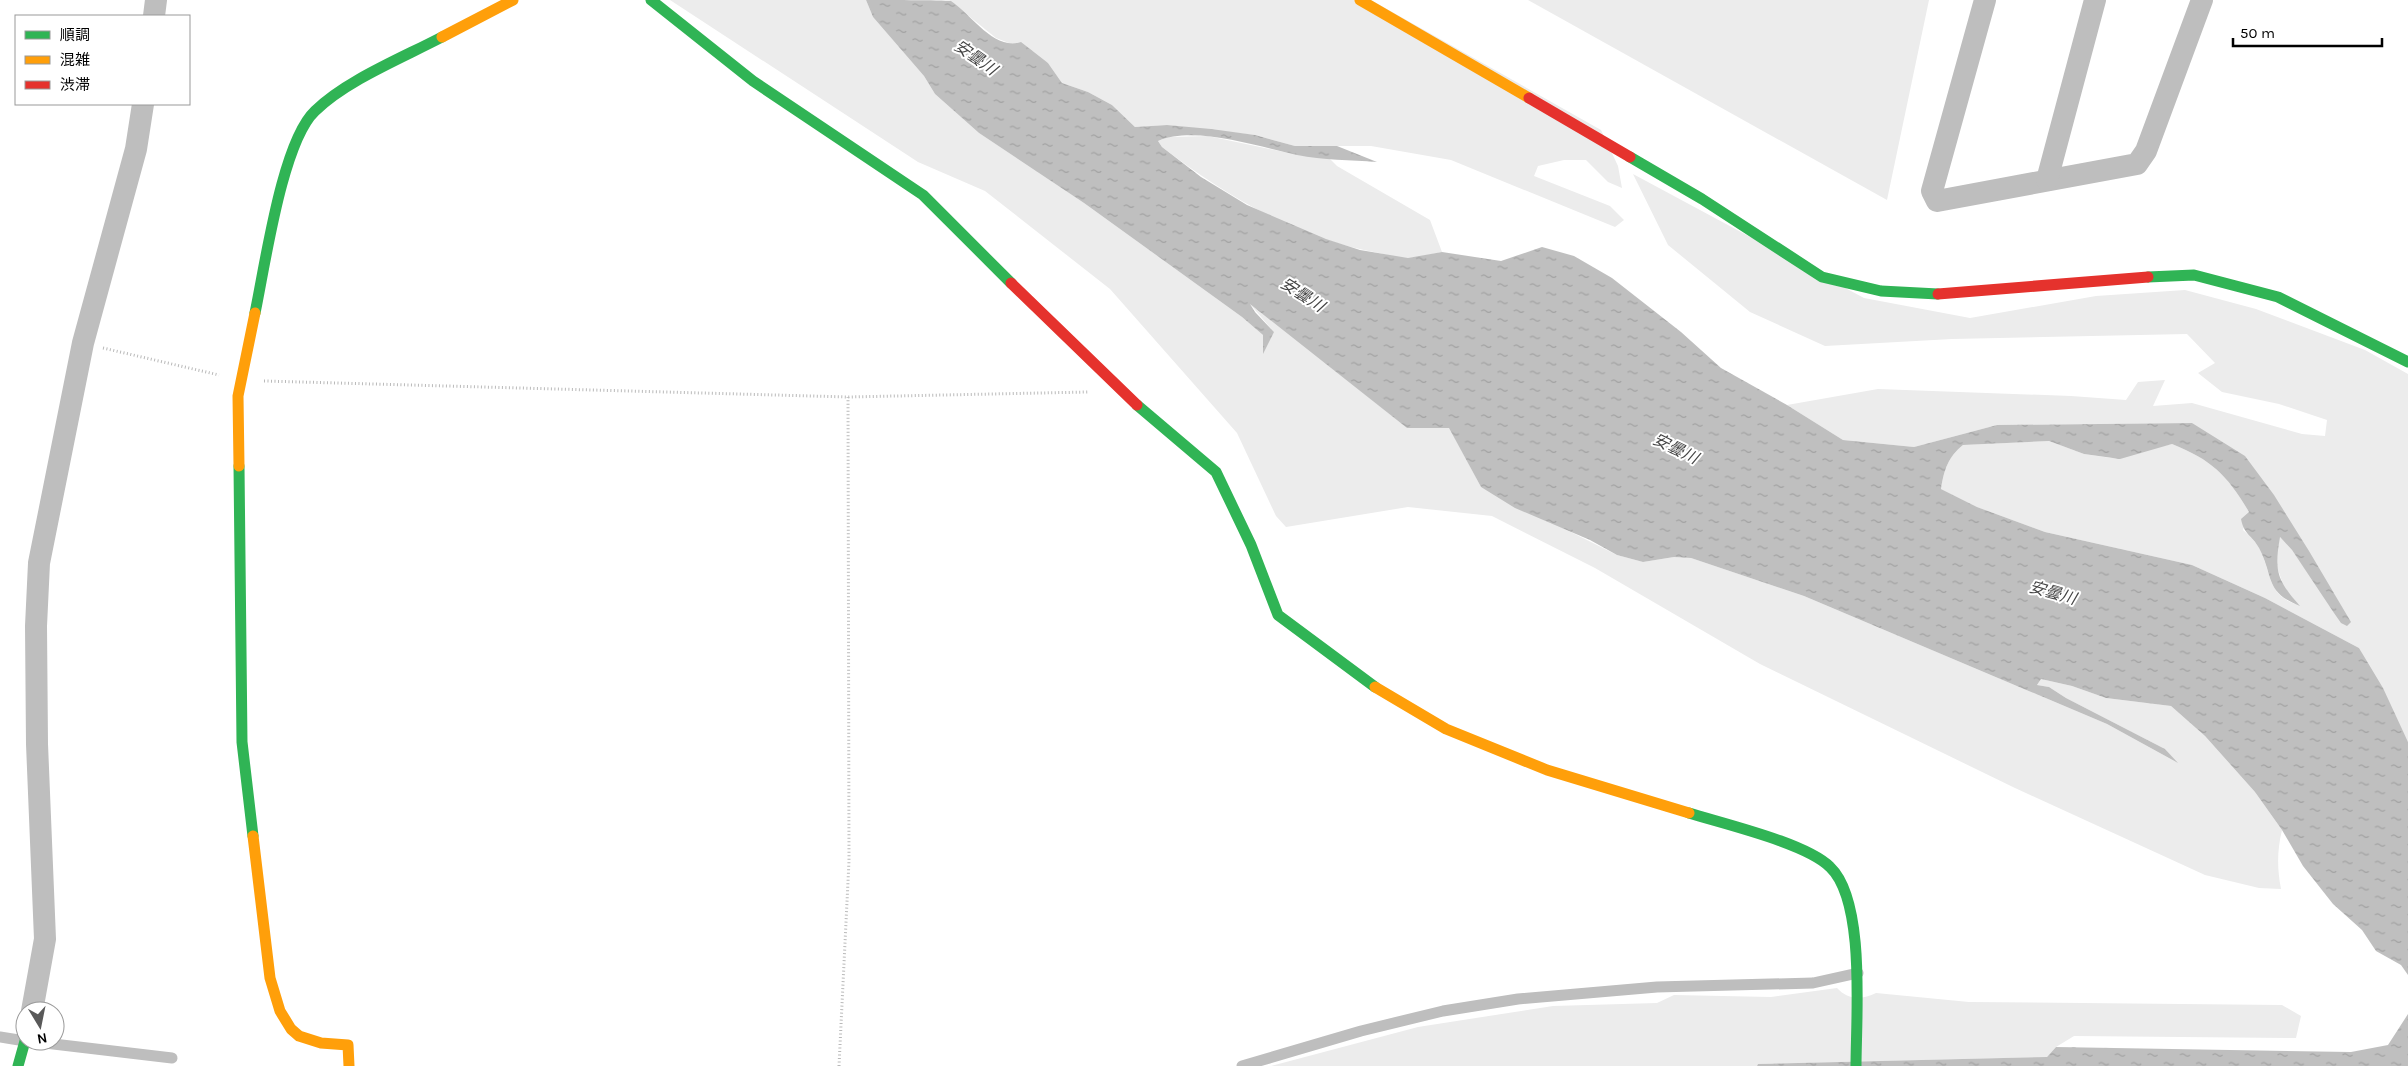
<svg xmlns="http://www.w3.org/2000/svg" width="2408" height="1066" viewBox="0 0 2408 1066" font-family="Karla,'Noto Sans JP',sans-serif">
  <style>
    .green { fill: #ececec }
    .water { fill: url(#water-ripples) }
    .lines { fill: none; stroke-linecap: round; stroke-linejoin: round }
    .path { stroke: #b9b9b9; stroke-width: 3; stroke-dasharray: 1 2.5; stroke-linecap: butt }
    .lane { stroke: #bebebe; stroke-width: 11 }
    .street { stroke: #bebebe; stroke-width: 22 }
    .fast { stroke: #30b455; stroke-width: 11 }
    .slow { stroke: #ff9f0a; stroke-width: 11 }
    .jam { stroke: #e5322d; stroke-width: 11 }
    .labels { text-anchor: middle; stroke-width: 4; stroke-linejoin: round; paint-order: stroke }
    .water-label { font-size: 16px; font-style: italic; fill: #444; stroke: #fff }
  </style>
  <defs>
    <pattern id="water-ripples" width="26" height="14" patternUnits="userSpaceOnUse" patternTransform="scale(1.25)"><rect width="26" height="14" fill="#bfbfbf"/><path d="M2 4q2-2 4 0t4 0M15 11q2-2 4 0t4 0" fill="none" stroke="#a2a2a2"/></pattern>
  </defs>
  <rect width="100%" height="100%" fill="#fff"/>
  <!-- green -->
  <g class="green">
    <path d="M 670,0 L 866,0 L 873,17 L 924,76 L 935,94 L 979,133 L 1084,203 L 1242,317 L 1263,335 L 1274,332 L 1249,303 L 1266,315 L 1407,428 L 1449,427 L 1481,487 L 1617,555 L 1643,562 L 1674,557 L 1691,558 L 1804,596 L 2107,724 L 2176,762 L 2165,749 L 2066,698 L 2049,687 L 2037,685 L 2041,679 L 2072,686 L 2106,698 L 2171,706 L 2205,736 L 2255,792 L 2282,830 C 2277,851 2277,868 2281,889 L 2259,888 L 2205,875 L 2015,788 L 1760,664 L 1595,568 L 1492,516 L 1408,507 L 1286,527 L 1276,516 L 1237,433 L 1110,289 L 985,191 L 918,162 Z"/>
    <polygon points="949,0 1371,0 1601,130 1618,166 1622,188 1608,182 1586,160 1564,160 1538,166 1534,176 1610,206 1624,220 1615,227 1451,160 1371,146 1295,146 1255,135 1167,125 1135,127 1112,105 1088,92 1062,83 1048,63 1014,45 996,38"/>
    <polygon points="1528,0 1929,0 1887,200"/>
    <path d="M 1208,136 L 1298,155 L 1329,158 L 1337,166 L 1430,220 L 1442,252 C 1431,254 1420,257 1409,258 C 1399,258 1388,255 1379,253 C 1300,240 1224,195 1162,147 L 1158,141 L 1169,137 Z"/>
    <path d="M 1633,174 L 1864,298 L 1970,318 L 2096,296 L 2185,290 L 2256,309 L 2365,350 L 2408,374 L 2408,742 L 2359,648 L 2265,598 L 2192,565 L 2045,532 L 1977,507 L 1941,489 C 1944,470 1948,457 1963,445 L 2049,441 L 2084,454 L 2111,458 L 2172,444 C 2212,460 2227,475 2249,512 L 2243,530 C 2249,535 2255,541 2259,548 C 2272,572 2266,596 2299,605 L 2284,587 L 2276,564 L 2279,536 L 2292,550 L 2324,596 L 2350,622 L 2332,590 L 2192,423 L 1997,425 L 1914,447 L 1843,440 L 1787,405 L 1878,389 L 2071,396 L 2126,400 L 2138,382 L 2165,380 L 2153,406 L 2192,403 L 2302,434 L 2325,436 L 2327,420 L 2279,404 L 2222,392 L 2198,373 L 2215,363 L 2187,334 L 1952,339 L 1825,346 L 1750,312 L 1668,245 Z"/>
    <path d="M 1837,988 C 1848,1000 1862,1000 1876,993 L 1969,1002 L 2282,1005 L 2301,1016 L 2296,1038 L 2074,1036 L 2056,1047 L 2047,1057 L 1758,1064 L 1757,1066 L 1271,1066 L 1418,1027 L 1553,1006 L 1657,1003 L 1674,995 L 1771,997 Z"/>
  </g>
  <!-- water -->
  <g class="water">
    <path d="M 866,0 C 880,0 943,0 951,1 C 971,14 994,51 1021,42 L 1048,63 L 1062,83 L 1088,92 L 1112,105 L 1135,127 L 1167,125 L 1211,129 L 1255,135 L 1295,146 L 1337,146 L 1377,162 C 1351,160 1323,160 1297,155 C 1259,147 1195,125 1158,141 L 1162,147 L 1201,177 L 1247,205 L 1326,239 L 1360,250 L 1408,258 L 1442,252 L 1501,261 L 1542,247 L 1574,256 L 1612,278 L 1681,332 L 1721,368 L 1787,405 L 1843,440 L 1914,447 L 1997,425 L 2192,423 L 2245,456 L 2274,495 L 2309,551 L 2351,622 L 2347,626 L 2341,623 L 2334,613 L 2292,550 L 2280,537 C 2274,571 2277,580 2300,606 C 2264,592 2274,576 2259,548 C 2252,535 2244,535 2241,519 L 2249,512 C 2227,475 2212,460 2172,444 L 2120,459 L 2084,454 L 2049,441 L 1963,445 C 1948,457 1944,470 1941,489 L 1977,507 L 2045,532 L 2192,565 L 2265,598 L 2359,648 L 2383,688 L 2408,742 L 2408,975 L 2401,965 L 2376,951 L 2362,930 L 2333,904 L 2303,866 L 2282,830 L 2255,792 L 2205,736 L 2171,706 L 2106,698 L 2072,686 L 2041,679 L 2037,685 L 2049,687 L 2066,698 L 2165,749 L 2178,763 L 2107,724 L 1804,596 L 1691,558 L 1674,557 L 1643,562 L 1617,555 L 1590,540 L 1515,508 L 1481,487 L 1449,428 L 1407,428 L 1250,304 L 1255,312 L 1274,332 L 1263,354 L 1263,335 L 1242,317 L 1084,203 L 979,133 L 935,94 L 924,76 L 873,17 Z"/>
    <polygon points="2408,1014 2408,1066 1757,1066 1758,1064 2047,1057 2056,1047 2351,1052 2388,1045"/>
  </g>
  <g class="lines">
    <!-- path -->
    <g class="path">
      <polyline points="103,348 219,375"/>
      <polyline points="264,381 848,397 1088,392"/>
      <polyline points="839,1066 849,861 848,397"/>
    </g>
    <!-- lane -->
    <g class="lane">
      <polyline points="0,1037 25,1041"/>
      <polyline points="28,1041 172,1058"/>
      <polyline points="1242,1066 1361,1031 1443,1011 1518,999 1657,987 1813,983 1858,973"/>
    </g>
    <!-- street -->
    <g class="street">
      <polyline points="1985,0 1932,191 1937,201 2137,164 2146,151 2202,0"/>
      <polyline points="154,16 156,0"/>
      <polyline points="2047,180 2095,0"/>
      <polyline points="32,1011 45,939 37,744 36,626 39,563 83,343 136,149 143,104"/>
    </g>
    <!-- fast -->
    <g class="fast">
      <polyline points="651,0 753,81 923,195 1011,283"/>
      <polyline points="1630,157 1702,199 1822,277 1881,291 1938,294"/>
      <polyline points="2148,277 2194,275 2278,297 2408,362"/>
      <path d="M 255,313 C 265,266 282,142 315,111 C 347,80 402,58 442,37"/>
      <polyline points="1137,405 1216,472 1251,545 1278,615 1375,687"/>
      <polyline points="239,466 242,742 253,836"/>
      <path d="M 1689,813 C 1724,824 1806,843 1830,867 C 1866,901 1856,1018 1856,1066"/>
      <polyline points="18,1066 25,1041"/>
    </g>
    <!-- slow -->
    <g class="slow">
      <polyline points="1360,0 1529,98"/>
      <polyline points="442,37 513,0"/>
      <polyline points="239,466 238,396 255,313"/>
      <polyline points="1375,687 1446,729 1547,770 1689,813"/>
      <polyline points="253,836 270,978 280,1011 291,1029 299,1036 321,1043 348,1045 349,1066"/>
    </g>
    <!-- jam -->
    <g class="jam">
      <polyline points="1529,98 1630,157"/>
      <polyline points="1011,283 1137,405"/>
      <polyline points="1938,294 2148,277"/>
    </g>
  </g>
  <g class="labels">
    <!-- water labels -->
    <g class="water-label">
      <text transform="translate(976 57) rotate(35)" y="6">安曇川</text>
      <text transform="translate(1303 294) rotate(33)" y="6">安曇川</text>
      <text transform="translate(1676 448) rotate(26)" y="6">安曇川</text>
      <text transform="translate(2053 592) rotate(16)" y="6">安曇川</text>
    </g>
  </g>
  <!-- legend -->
  <rect x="15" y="15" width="175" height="90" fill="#ffffff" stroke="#999999"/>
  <rect x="25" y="31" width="25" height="8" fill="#30b455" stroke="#999999"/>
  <text x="60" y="40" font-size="15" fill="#000000">順調</text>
  <rect x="25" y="56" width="25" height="8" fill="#ff9f0a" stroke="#999999"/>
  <text x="60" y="65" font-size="15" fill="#000000">混雑</text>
  <rect x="25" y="81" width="25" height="8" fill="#e5322d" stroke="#999999"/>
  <text x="60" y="90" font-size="15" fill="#000000">渋滞</text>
  <!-- north arrow -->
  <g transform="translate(40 1026) rotate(170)"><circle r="24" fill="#ffffff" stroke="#999999"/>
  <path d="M0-4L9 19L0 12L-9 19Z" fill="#595959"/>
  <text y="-8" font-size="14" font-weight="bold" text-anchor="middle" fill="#000000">N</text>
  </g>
  <!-- scale -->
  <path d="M2233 38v8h149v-8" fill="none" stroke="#000000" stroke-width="2.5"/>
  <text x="2240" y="38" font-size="15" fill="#000000" stroke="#ffffff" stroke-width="4" paint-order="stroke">50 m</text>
</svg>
